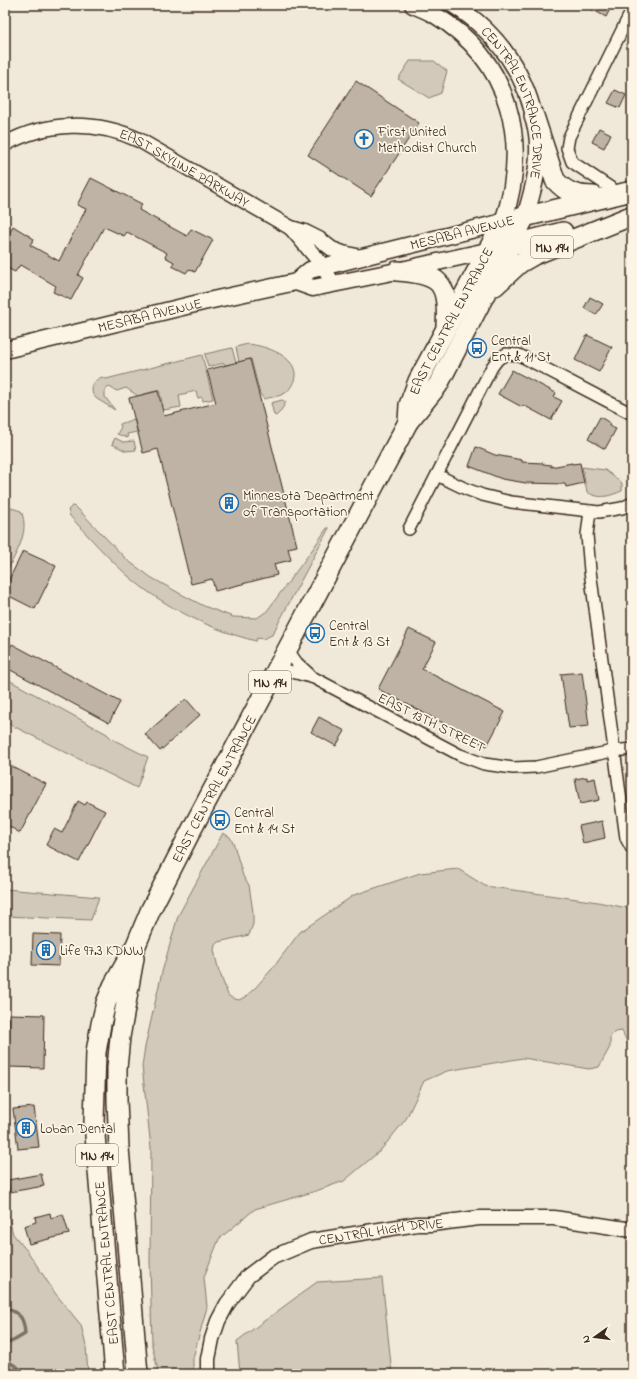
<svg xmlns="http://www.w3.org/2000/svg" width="637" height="1379" viewBox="0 0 637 1379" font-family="'Indie Flower',sans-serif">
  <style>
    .green { fill: #d2c9ba; stroke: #867a6c }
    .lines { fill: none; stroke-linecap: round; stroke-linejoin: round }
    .stream { stroke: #7e7163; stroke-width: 3.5 }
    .building { fill: #beb3a4; stroke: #3b2a1e }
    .minor-casing { stroke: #3b2a1e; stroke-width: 14 }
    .tertiary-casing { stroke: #3b2a1e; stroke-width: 17 }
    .secondary-casing { stroke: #3b2a1e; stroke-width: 19 }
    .trunk-casing { stroke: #3b2a1e; stroke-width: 22 }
    .minor { stroke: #fcf5e5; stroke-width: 11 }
    .tertiary { stroke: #fcf5e5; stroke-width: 14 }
    .secondary { stroke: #fcf5e5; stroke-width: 16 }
    .trunk { stroke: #fcf5e5; stroke-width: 19 }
    .labels { text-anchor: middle; stroke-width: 3.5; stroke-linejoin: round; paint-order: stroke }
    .shield { fill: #fcf5e5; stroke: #75675a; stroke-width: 1 }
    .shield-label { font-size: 13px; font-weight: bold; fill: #3b2a1e }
    .street-label { font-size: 14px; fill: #3b2a1e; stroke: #fcf5e5 }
    .poi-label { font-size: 14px; fill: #3b2a1e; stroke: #fcf5e5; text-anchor: start }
  </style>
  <rect width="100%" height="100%" fill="#f0e9d9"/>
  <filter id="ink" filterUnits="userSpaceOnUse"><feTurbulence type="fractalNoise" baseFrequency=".025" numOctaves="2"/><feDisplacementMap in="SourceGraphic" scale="8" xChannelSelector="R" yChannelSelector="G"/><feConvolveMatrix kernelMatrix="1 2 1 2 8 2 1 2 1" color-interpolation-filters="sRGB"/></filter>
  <g filter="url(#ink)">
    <!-- green -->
    <g class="green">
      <polygon points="410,61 434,61 447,71 441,93 429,98 398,79"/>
      <path d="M 247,344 C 264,345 302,357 294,381 C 292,385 289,391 285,393 C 279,397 271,397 264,399 L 260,394 L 251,359 L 239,362 L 236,347 Z"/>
      <polygon points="232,348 236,363 225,365 224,363 208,367 205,354"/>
      <path d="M 202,355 L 213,399 L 203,401 L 202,397 L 198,398 L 196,391 L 179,395 L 181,407 L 164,410 L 159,390 L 138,396 L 126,388 L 117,391 L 109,387 L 105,390 L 105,397 L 115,410 L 97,399 L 93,395 C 90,386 94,380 102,377 L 106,379 Z"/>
      <polygon points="282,400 286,402 280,412 276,416 274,415 271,403"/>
      <polygon points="134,419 137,432 127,434 128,438 117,434 121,427 120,425 120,424"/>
      <polygon points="115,438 123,442 134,441 136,450 126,451 112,444"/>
      <path d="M 582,467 L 605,470 L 622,483 L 622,491 C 609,496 600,500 587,492 Z"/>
      <path d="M 5,506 L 21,511 C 31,533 14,556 5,575 Z"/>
      <path d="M 72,506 L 76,507 L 127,560 L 152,578 L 179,593 L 204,606 L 233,617 L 257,618 L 267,611 L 312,550 L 327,528 L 329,528 L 272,635 L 263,639 L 257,638 L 256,641 C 211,630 162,606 127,575 C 107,557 88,536 70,516 L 68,510 Z"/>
      <polygon points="5,678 107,734 112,739 148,757 137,788 5,722"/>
      <polygon points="223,833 230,837 234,845 243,876 249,885 253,912 253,924 249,935 218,942 215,945 214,950 218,968 228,995 232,998 239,1000 245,997 256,987 272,969 300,932 354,895 420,873 458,869 485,886 598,902 632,909 632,1069 631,1067 629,1046 622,1031 615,1032 610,1037 610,1047 599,1067 589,1069 523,1058 447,1071 424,1081 406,1119 380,1151 344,1181 316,1191 255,1209 219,1239 204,1277 207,1307 193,1358 193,1374 159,1374 152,1346 150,1260 151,1148 142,1066 145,1047 162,972 178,916"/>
      <polygon points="5,889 99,897 91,920 5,916"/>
      <polygon points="5,1204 13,1234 28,1252 55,1293 81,1325 86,1346 88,1374 5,1374"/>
      <polygon points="382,1278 392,1374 240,1374 237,1341 317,1282"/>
    </g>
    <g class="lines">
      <!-- stream -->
      <g class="stream">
        <path d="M 5,1306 L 6,1308 C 21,1314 24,1318 25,1334 L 15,1340 L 8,1343 L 5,1347"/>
        <polyline points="5,1354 9,1362 28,1374"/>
      </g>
    </g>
    <!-- building -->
    <g class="building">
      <polygon points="584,5 612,5 606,17"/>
      <polygon points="356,81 419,123 371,196 308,155"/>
      <polygon points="615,90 626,95 620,108 608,103"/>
      <polygon points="599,128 611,134 604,148 592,142"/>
      <polygon points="91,178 142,204 139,210 187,236 191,229 213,240 195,272 189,269 186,273 172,266 174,262 165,257 167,253 127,232 124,236 104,227 78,275 83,278 71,300 53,292 56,286 20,265 15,272 5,267 5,242 13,226 34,239 30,245 59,261 86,209 77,205"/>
      <polygon points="590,297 603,304 596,315 584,308"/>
      <polygon points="587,335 612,347 599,372 575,360"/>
      <polygon points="250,359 297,546 288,548 291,560 274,564 277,575 215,591 212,579 191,584 158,449 143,453 129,398 158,391 164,416 216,403 207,370"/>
      <polygon points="512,370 556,393 554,397 562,401 551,420 523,405 522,407 498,394"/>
      <polygon points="600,417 610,423 609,426 616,429 605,449 588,439"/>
      <polygon points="476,447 495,455 522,460 522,462 543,463 543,464 551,465 551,467 572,463 572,464 580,463 584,483 566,487 565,484 526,483 502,479 469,466"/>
      <polygon points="23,551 56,566 35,609 5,594 5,588"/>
      <polygon points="409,629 436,642 422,669 505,712 487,746 378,689"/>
      <polygon points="12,644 120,702 109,723 5,667 5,657"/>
      <polygon points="582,672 589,726 569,728 561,674"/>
      <polygon points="186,699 200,715 160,751 145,734"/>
      <polygon points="319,717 345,731 336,746 311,732"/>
      <polygon points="5,763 46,784 20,833 5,824"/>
      <polygon points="587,777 587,780 595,778 599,800 580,804 575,779"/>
      <polygon points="78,801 85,805 87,802 105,811 79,862 46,845 54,829 62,833"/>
      <polygon points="602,821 605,838 583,843 579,826"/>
      <polygon points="33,934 60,935 59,966 32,965"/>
      <polygon points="9,1014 44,1015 43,1068 8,1067"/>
      <polygon points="34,1107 39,1147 18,1149 13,1109"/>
      <polygon points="41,1174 44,1186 10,1192 8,1180"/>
      <polygon points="50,1213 51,1218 63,1214 69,1234 29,1244 24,1226 36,1222 35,1217"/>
    </g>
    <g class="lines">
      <!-- minor casing -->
      <g class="minor-casing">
        <g id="minor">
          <polyline points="620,194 572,162 567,148 569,137 632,10"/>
          <polyline points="437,475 466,489 482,495 511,502 599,512 622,508 632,503"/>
          <polyline points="590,511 587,535 590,571 626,838 632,849"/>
          <polyline points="409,529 492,367 498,359 506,354 519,355 527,359 632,414"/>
          <polyline points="287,649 297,663 310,675"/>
          <polyline points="278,668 314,678 460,755 484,764 513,768 536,767 613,751 632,749"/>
        </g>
      </g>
      <!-- tertiary casing -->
      <g class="tertiary-casing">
        <g id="tertiary">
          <path id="s1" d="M 5,144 C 47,121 96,120 139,140 L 291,228 L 323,266 L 333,284"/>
          <polyline points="291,228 305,232 319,239 332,249 343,253 361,257"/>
          <path id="s2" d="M 208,1374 L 208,1359 L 212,1339 L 218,1321 L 227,1304 L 248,1276 L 273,1257 L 311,1241 L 417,1224 L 431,1224 L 479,1218 L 554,1218 L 632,1230"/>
        </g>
      </g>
      <!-- secondary casing -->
      <g class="secondary-casing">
        <g id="secondary">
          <path id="s3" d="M 454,5 C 498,33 528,76 536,127 C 537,133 538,140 538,145 C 539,170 532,194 525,217"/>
          <polyline points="296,282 313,288 397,271 487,251"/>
          <path id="s4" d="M 5,350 L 203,302 L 296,282 L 310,270 L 503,222 C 530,142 511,61 435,15 C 428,11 420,8 413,5"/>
        </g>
      </g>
      <!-- trunk casing -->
      <g class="trunk-casing">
        <g id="trunk">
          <path d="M 534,116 L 555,180 C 566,193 578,196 594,196"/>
          <polyline points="503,247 563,232"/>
          <path d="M 397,271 C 439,274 449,281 446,325"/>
          <polyline points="495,286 520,263 534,255 631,216"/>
          <path id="s5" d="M 408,422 L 409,405 L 418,381 L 503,222 L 632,191"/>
          <polyline points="134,958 120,1037 117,1068 117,1100 119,1148 138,1374"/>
          <path id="s6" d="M 115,1374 L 94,1123 L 96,1052 L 101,1024 L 106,1003 L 113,986 L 136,945 L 151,909 L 192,829 L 408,422 L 438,385 L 525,217"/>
        </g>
      </g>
      <!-- minor -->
      <use href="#minor" class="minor"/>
      <!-- tertiary -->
      <use href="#tertiary" class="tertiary"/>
      <!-- secondary -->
      <use href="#secondary" class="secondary"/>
      <!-- trunk -->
      <use href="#trunk" class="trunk"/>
    </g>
  </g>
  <!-- icons -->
  <defs>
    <g id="church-ring" transform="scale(1)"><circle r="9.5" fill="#fcf5e5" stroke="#1f6fb2" stroke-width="1.5"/><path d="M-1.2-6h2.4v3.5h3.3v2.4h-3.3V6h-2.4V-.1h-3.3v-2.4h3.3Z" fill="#1f6fb2"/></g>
    <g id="bus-ring" transform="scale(1)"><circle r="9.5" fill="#fcf5e5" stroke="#1f6fb2" stroke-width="1.5"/><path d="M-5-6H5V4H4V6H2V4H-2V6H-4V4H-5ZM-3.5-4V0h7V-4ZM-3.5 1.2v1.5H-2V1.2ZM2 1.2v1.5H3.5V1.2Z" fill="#1f6fb2"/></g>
    <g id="building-ring" transform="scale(1)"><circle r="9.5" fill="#fcf5e5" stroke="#1f6fb2" stroke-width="1.5"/><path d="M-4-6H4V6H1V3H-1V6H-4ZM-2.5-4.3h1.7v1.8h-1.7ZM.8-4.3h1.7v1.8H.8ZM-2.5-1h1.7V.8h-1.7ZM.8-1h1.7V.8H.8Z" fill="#1f6fb2"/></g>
  </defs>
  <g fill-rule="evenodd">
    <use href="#church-ring" x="364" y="139"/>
    <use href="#bus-ring" x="477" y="348"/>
    <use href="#building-ring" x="229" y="503"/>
    <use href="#bus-ring" x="315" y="633"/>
    <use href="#bus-ring" x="220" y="820"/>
    <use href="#building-ring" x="46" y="950"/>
    <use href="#building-ring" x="26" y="1128"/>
  </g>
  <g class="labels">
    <!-- shield labels -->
    <g class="shield">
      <rect x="531" y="236" width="42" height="22" rx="3"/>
      <rect x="249" y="671" width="42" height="22" rx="3"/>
      <rect x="76" y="1144" width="42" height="22" rx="3"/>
    </g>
    <g class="shield-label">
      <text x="552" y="252">MN 194</text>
      <text x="270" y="687">MN 194</text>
      <text x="97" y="1160">MN 194</text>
    </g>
    <!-- street labels -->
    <g class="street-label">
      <text dy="5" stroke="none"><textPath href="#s3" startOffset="121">CENTRAL ENTRANCE DRIVE</textPath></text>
      <text dy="5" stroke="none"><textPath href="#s1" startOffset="192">EAST SKYLINE PARKWAY</textPath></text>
      <text transform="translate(462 232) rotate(-14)" y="5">MESABA AVENUE</text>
      <text dy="5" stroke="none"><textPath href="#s4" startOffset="149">MESABA AVENUE</textPath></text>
      <text dy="5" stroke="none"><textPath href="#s5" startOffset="111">EAST CENTRAL ENTRANCE</textPath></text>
      <text transform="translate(432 722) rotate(26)" y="5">EAST 13TH STREET</text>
      <text dy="5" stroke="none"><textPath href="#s6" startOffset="613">EAST CENTRAL ENTRANCE</textPath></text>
      <text dy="5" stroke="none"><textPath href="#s2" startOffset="252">CENTRAL HIGH DRIVE</textPath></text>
      <text transform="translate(106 1263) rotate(-95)" y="5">EAST CENTRAL ENTRANCE</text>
    </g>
    <!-- poi labels -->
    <g class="poi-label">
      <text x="378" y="136">First United<tspan x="378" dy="16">Methodist Church</tspan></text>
      <text x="491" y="345">Central<tspan x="491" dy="16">Ent &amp; 11 St</tspan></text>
      <text x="243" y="500">Minnesota Department<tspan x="243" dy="16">of Transportation</tspan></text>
      <text x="329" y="630">Central<tspan x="329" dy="16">Ent &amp; 13 St</tspan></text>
      <text x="234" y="817">Central<tspan x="234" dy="16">Ent &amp; 14 St</tspan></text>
      <text x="60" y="955">Life 97.3 KDNW</text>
      <text x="40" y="1133">Loban Dental</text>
    </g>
  </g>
  <!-- margin -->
  <rect width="637" height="1379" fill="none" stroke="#fcf5e5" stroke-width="20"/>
  <rect x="10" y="10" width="617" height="1359" fill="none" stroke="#3b2a1e" stroke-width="1.5" filter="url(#ink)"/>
  <!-- north arrow -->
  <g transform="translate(595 1337) rotate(256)" stroke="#fcf5e5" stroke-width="3" paint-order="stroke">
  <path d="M0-3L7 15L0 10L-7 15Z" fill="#3b2a1e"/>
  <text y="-6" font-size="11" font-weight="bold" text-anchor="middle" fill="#3b2a1e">N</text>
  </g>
</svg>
